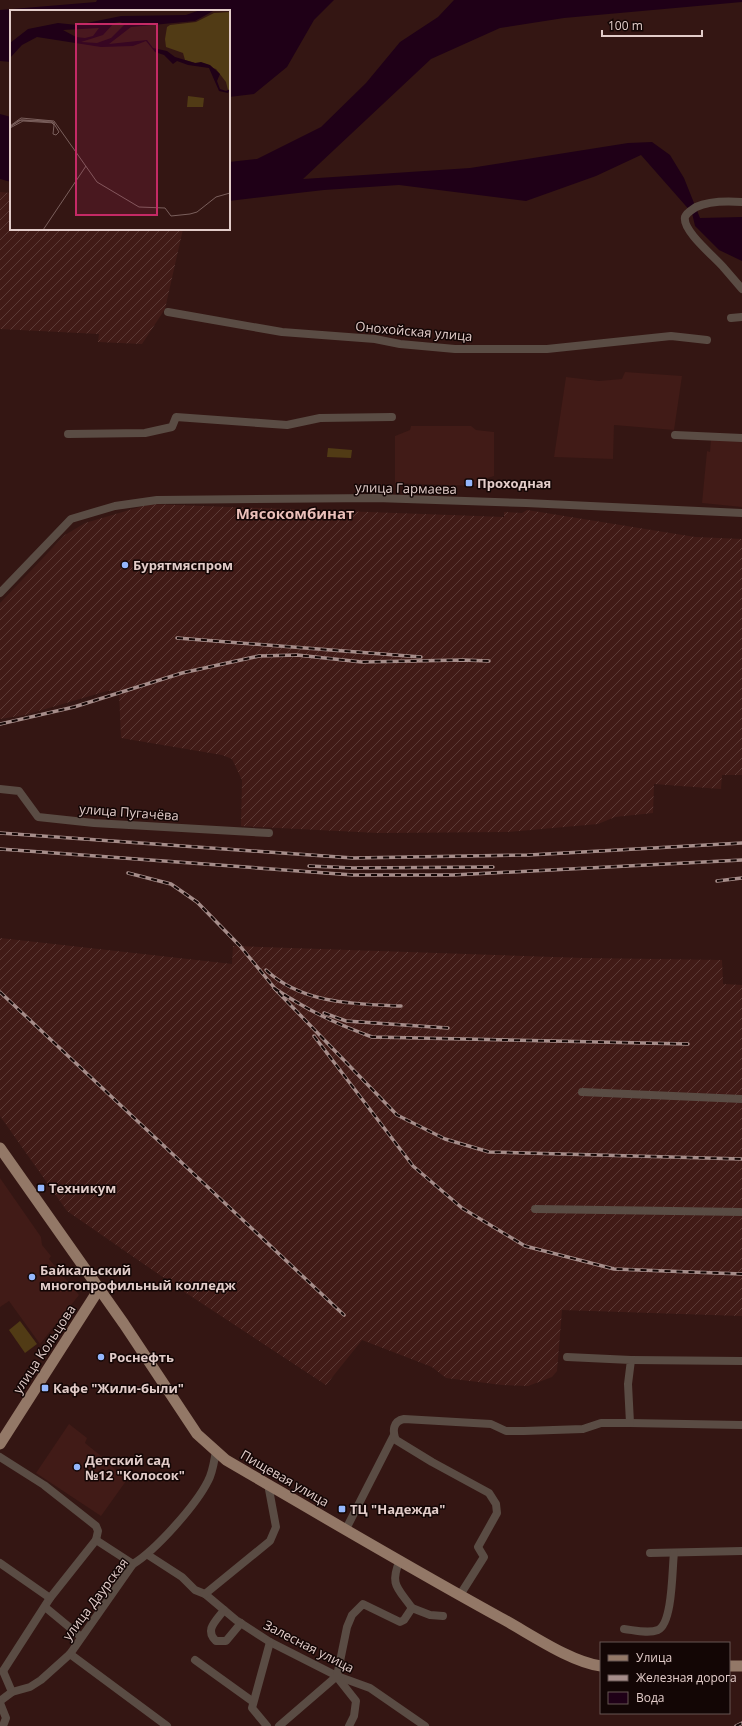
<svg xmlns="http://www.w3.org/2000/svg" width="742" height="1726" viewBox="0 0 742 1726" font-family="'Open Sans',sans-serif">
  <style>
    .built { fill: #411b17 }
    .industrial { fill: url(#industrial-furrows) }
    .grass { fill: #513b15 }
    .water { fill: #1f0017 }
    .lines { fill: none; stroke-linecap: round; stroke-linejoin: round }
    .minor { stroke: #5a4c44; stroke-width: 8 }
    .major { stroke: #937867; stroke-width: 11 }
    .rail-casing { stroke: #a68d8a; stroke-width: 3.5 }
    .rail { stroke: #130605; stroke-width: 2; stroke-dasharray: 6; stroke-linecap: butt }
    .poi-dot { fill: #94b7fd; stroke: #130605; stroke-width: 1.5 }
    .labels { text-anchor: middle; stroke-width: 3; stroke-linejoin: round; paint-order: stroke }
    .street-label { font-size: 13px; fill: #e2ccc9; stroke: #130605 }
    .poi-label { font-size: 13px; font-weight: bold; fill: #e2ccc9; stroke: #130605; text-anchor: start }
    .quarter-label { font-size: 15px; font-weight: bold; fill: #eabfb9; stroke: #130605 }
    .inset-road { fill: none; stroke: #7a5f5c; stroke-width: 1 }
    .view { fill: #c52a66; fill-opacity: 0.15; stroke: #c52a66; stroke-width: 2 }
    .inset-edge { fill: none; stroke: #e2ccc9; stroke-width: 2 }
  </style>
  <defs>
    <pattern id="industrial-furrows" width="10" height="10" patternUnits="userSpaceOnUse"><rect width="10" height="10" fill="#411b17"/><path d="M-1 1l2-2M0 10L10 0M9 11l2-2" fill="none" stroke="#5c3b37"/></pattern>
  </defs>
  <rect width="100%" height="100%" fill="#341613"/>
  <!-- built -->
  <g class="built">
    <polygon points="625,372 682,376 674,430 614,425 613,459 554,457 566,377 599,381 622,379"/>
    <polygon points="411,426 471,426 476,430 494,432 494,476 478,481 477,486 395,483 395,436 410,430"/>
    <polygon points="711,439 742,441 742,507 702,503 707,451 710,452"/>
    <polygon points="0,1178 41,1237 42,1245 51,1256 49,1259 79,1295 40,1344 9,1301 0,1307"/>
    <polygon points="69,1424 87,1438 85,1443 106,1460 126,1481 101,1516 36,1473"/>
  </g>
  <!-- industrial -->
  <g class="industrial">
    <polygon points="0,192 11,193 11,229 183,229 165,309 142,344 98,342 99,334 0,329"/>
    <polygon points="150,504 504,517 504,512 522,513 527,510 695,537 742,539 742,775 722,775 721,789 654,784 653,813 615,817 598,824 507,832 378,833 241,826 242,780 232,759 222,755 121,738 119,691 107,691 25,715 0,719 0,603 65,535 85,523"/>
    <polygon points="0,938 232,964 233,946 584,958 722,960 723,984 742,985 742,1316 562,1310 557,1371 552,1377 528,1386 502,1385 446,1378 432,1367 362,1340 326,1385 180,1289 67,1211 0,1116"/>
  </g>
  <!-- grass -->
  <g class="grass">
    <polygon points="328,448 352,450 351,458 327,457"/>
    <polygon points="20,1321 37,1344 25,1353 9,1330"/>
  </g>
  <!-- water -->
  <g class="water">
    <polygon points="97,0 334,0 314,20 287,67 254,94 229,97 229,11 11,11 11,62 0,61 0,10 96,2"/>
    <polygon points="454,0 742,0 742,2 564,18 500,28 431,59 303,179 470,168 628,143 652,142 670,155 684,178 700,218 742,217 742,261 719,250 695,226 692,213 641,155 596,176 526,201 399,185 324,190 229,201 229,162 257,159 321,127 366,83 400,42 438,17"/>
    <polygon points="0,114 11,117 11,182 0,179"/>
  </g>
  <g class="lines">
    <!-- minor -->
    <g class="minor">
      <path d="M 742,202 C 728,201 709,201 696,207 C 692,210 687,212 685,217 C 682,231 716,258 724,268 C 730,275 736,282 742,289"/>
      <polyline points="168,312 282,332 375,339 400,344 455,349 547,349 671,336 707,340"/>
      <polyline points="731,318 742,317"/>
      <polyline points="68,434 145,433 172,427 176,417 287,425 320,418 392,417"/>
      <polyline points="675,435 742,438"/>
      <polyline points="0,593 71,519 115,506 157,500 376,498 526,503 742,513"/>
      <polyline points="0,789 19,791 38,817 94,823 269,833"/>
      <polyline points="582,1092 742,1099"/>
      <polyline points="535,1209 742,1212"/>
      <polyline points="631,1360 742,1361"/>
      <polyline points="630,1423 742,1425"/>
      <polyline points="0,1457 44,1485 96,1526 98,1531 96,1540 50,1598 3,1671"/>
      <polyline points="346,1529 394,1435"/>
      <polyline points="96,1540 133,1564"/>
      <polyline points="650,1553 742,1551"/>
      <polyline points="148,1555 182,1577 195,1590 205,1594 236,1620 270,1642 337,1676 370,1688 425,1726"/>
      <path d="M 400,1560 C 389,1585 398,1588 412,1608"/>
      <polyline points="0,1563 50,1598"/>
      <polyline points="205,1594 270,1541 276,1527 268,1484"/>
      <path d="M 460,1595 L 484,1557 L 478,1547 L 497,1513 L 496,1504 L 489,1493 L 432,1462 L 396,1440 C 392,1431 393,1421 404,1419 L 491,1424 L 506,1431 L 524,1431 L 583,1429 L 601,1423 L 630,1423 L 628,1384 L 631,1360 L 567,1357"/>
      <polyline points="45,1607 80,1636"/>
      <path d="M 224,1610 C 216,1621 204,1630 216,1641 L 226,1641 L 241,1623"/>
      <path d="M 624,1629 C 634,1630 648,1634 658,1630 C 673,1623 672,1568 674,1553"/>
      <polyline points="70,1654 167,1726"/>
      <polyline points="195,1660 252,1701"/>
      <polyline points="3,1671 12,1692"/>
      <polyline points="337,1677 356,1701 354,1716 349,1726"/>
      <path d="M 0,1701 L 12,1692 L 30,1687 L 41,1680 L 70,1654 L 133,1564 C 156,1550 196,1505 208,1481 C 213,1472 214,1461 216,1451"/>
      <polyline points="0,1703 6,1718 3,1726"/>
      <polyline points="267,1726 252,1708 270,1642"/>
      <polyline points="279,1726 337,1676 347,1627 352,1615 363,1604 400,1622 404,1620 412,1608 430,1615 443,1616"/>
    </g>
    <!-- major -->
    <g class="major">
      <path d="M 0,1148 L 124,1324 L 197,1434 L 226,1460 C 317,1513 408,1567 501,1618 C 529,1633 570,1662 601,1666"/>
      <polyline points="0,1444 99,1289"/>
      <polyline points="729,1666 742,1666"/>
    </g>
    <!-- rail casing -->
    <g class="rail-casing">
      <g id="rail">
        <polyline points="177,638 421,657"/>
        <polyline points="0,724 74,707 182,673 259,656 297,655 362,662 463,660 489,661"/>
        <polyline points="0,833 353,858 529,855 742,843"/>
        <polyline points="0,849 353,875 453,875 742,860"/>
        <polyline points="309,866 353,868 493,867"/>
        <polyline points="128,873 171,884 197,902 240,946 277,991"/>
        <polyline points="717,881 742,878"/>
        <path d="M 266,970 C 302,1004 355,1004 401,1006"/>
        <polyline points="0,992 344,1315"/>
        <polyline points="324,1013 346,1021 448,1028"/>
        <polyline points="314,1036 413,1166 462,1208 525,1246 614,1269 742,1274"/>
        <path d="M 688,1044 L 372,1037 C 334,1023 307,1010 274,988 L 397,1115 L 445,1139 L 489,1152 L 742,1159"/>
        <polyline points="736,1726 742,1723"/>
      </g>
    </g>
    <!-- rail -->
    <use href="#rail" class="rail"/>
  </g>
  <!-- markers -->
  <g class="poi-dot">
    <rect x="465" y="479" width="8" height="8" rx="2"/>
    <circle cx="125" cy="565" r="4"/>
    <rect x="37" y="1184" width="8" height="8" rx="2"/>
    <circle cx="32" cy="1277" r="4"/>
    <circle cx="101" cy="1357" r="4"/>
    <rect x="41" y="1384" width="8" height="8" rx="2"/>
    <circle cx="77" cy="1467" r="4"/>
    <rect x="338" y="1505" width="8" height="8" rx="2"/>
  </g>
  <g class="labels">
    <!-- street labels -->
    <g class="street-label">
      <text transform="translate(414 331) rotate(5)" y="5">Онохойская улица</text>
      <text transform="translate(406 488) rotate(1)" y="5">улица Гармаева</text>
      <text transform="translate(129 812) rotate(4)" y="5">улица Пугачёва</text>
      <text transform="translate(44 1349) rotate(-57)" y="5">улица Кольцова</text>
      <text transform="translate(285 1478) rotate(30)" y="5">Пищевая улица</text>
      <text transform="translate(95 1599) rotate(-53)" y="5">улица Даурская</text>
      <text transform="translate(309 1646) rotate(27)" y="5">Залесная улица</text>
    </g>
    <!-- poi labels -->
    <g class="poi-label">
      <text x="477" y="488">Проходная</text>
      <text x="133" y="570">Бурятмяспром</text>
      <text x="49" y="1193">Техникум</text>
      <text x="40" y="1275">Байкальский<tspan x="40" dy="15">многопрофильный колледж</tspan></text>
      <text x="109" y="1362">Роснефть</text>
      <text x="53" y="1393">Кафе "Жили-были"</text>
      <text x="85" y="1465">Детский сад<tspan x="85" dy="15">№12 "Колосок"</tspan></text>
      <text x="350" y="1514">ТЦ "Надежда"</text>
    </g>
    <!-- quarter labels -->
    <g class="quarter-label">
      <text x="295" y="519">Мясокомбинат</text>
    </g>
  </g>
  <!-- overview -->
  <g transform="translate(10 10)">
    <rect width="220" height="220" fill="#341613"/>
    <path d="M 178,86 L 194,88 L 193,97 L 177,97 Z" fill="#513b15"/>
    <path d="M 220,2 L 220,80 L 218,80 L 216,72 L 206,59 L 175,50 L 173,43 L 156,37 L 155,29 L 157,17 L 160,15 L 186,12 L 204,3 Z" fill="#513b15"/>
    <path d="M 190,0 L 205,0 L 185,11 L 121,17 L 99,34 L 137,30 L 143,38 L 157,41 L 165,47 L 185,53 L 191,52 L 200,55 L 210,64 L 207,71 L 210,79 L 216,81 L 220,79 L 218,83 L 209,81 L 199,58 L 178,55 L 167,51 L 163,54 L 154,45 L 145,42 L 136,31 L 123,36 L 91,37 L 27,27 L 12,35 L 0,48 L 0,33 L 18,19 L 48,13 L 67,15 L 111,6 L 176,5 ZM 110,12 L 115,14 L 101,28 L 87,33 L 71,32 L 93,25 L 104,13 ZM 89,18 L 83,26 L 75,28 L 66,27 L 53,20 Z" fill="#1f0017" fill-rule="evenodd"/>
    <path class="inset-road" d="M 0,116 L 11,108 L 44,111 L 87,172 L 129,197 L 155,198 L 161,206 L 180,204 L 187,202 L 206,187 L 220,183M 0,117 L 8,111 L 11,110 L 41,111 L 43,112 L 49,122 L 46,125 L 43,124 L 44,115 L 41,112 L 11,110 L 0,117M 0,118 L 13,111 L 45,113M 33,220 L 76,156"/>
    <path class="view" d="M 66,14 L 147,14 L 147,205 L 66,205 Z"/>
    <rect width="220" height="220" class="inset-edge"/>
  </g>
  <!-- legend -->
  <rect x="600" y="1642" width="130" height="72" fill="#130605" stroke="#665553"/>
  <rect x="608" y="1655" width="20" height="6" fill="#937867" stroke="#665553"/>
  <text x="636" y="1662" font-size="12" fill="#e2ccc9">Улица</text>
  <rect x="608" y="1675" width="20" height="6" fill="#a68d8a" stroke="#665553"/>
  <text x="636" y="1682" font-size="12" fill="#e2ccc9">Железная дорога</text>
  <rect x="608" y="1692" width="20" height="12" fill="#1f0017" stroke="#665553"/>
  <text x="636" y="1702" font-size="12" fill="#e2ccc9">Вода</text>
  <!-- scale -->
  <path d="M602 30v6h100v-6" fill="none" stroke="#e2ccc9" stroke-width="2"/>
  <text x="608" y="30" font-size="12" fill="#e2ccc9" stroke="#130605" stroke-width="3" paint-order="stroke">100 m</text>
</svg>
